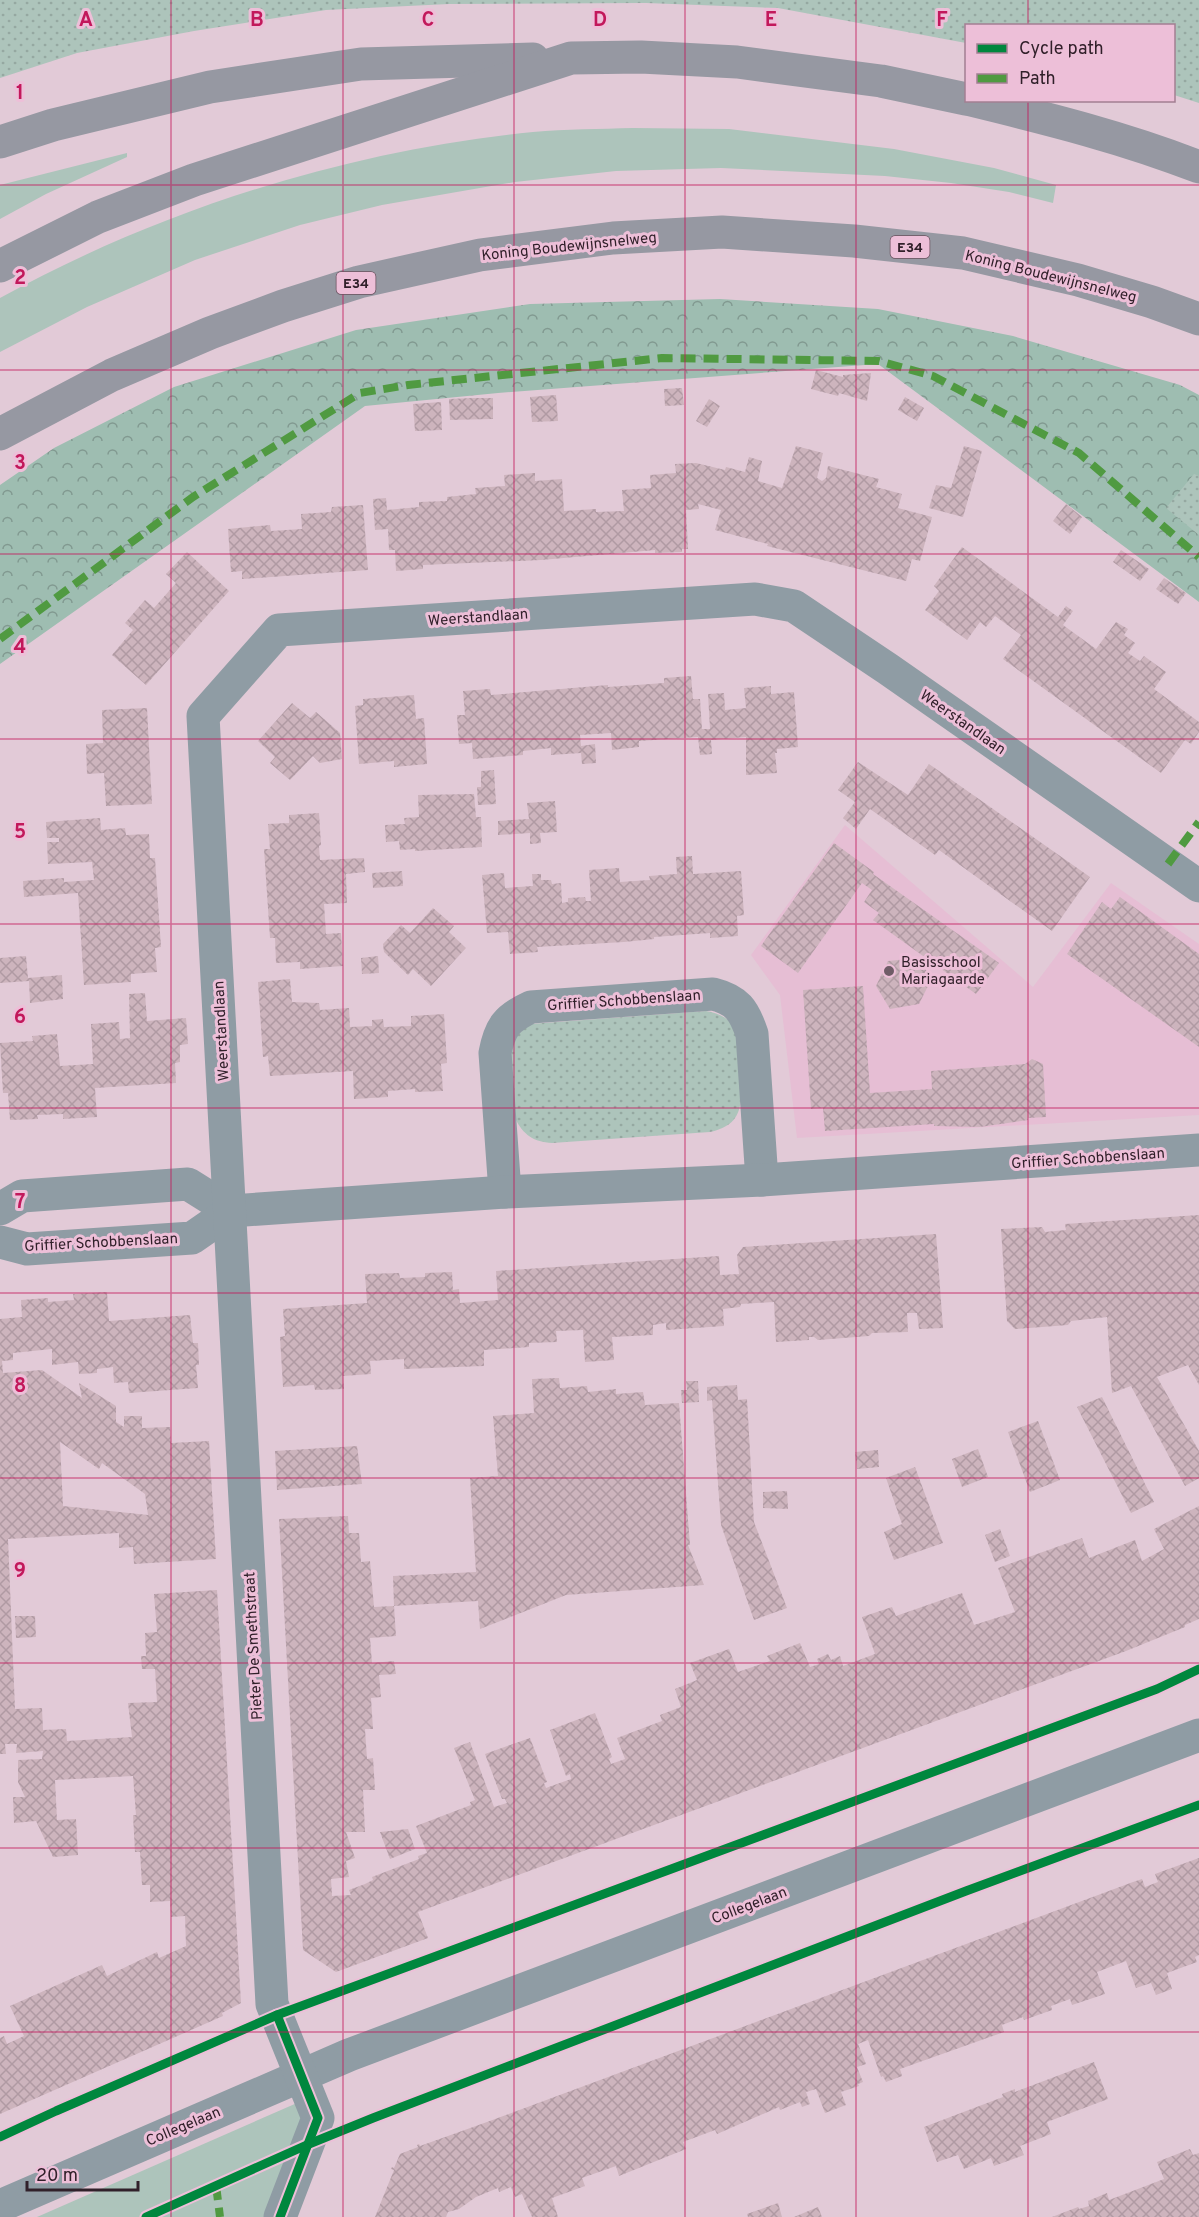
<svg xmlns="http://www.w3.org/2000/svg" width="1199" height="2217" viewBox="0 0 1199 2217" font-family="Overpass,sans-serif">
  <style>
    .built { fill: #e6bed4 }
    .grass { fill: #adc4bb }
    .forest { fill: url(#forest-crowns) }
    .park { fill: url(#park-dots) }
    .building { fill: url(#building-cross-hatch); fill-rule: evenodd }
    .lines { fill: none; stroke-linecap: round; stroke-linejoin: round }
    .minor { stroke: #8f9ca4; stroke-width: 33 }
    .highway { stroke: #9698a2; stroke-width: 33 }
    .quiet { stroke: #509a41; stroke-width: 8; stroke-dasharray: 15 8; stroke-linecap: butt }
    .cycleway-casing { stroke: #edbfd8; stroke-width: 13 }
    .cycleway { stroke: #00873e; stroke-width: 9 }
    .grid { fill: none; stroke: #c2185b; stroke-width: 1.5; stroke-opacity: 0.55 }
    .poi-dot { fill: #6f5c67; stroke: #edbfd8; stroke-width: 2 }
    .labels { text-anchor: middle; stroke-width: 6; stroke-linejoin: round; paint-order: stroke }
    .shield { fill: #edbfd8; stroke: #69505e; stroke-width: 1.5 }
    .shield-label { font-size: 14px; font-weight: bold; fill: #31202a }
    .street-label { font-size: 15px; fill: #31202a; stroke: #edbfd8 }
    .poi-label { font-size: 15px; fill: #31202a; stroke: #edbfd8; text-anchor: start }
    .grid-label { font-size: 20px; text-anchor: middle; font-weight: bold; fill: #c2185b; stroke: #edbfd8; stroke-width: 6; stroke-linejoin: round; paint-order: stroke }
  </style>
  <defs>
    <pattern id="forest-crowns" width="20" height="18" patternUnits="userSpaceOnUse" patternTransform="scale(1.5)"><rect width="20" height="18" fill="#9ebdb1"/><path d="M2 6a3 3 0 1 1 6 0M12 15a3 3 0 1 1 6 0" fill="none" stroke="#819990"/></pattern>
    <pattern id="park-dots" width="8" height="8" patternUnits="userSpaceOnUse" patternTransform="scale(1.5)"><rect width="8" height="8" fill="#adc4bb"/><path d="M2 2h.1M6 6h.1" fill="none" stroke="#95a8a1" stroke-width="1.8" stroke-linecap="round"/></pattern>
    <pattern id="building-cross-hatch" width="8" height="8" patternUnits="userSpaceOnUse" patternTransform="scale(1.5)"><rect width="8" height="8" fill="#cdb4bd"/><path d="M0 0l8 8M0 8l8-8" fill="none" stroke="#b09aa3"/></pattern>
  </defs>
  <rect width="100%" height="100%" fill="#e2cad7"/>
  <!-- built -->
  <polygon class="built" points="845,825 1033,987 1111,883 1199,944 1199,1115 797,1138 780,995 751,955"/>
  <!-- grass -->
  <g class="grass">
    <path d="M 633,128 L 729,129 L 894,149 L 994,168 L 1056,185 L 1053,203 L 1009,192 L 951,183 L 885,176 L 721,168 L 616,171 L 515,182 L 382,205 L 300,225 L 195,260 L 87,307 L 0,352 L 0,298 C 164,208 347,151 533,132 C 566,129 600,129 633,128 Z"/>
    <polygon points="127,153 127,157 46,194 0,219 0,185"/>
    <polygon points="297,2103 306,2121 269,2217 37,2217"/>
  </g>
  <!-- forest -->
  <polygon class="forest" points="720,299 878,309 1013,336 1180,385 1199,395 1199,602 878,364 498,393 365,406 0,664 0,485 54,448 174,387 356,330 530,304"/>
  <!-- park -->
  <g class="park">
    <polygon points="0,0 1199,0 1199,103 1174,95 1174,26 966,26 966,43 778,8 646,3 449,4 326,10 194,31 77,53 0,78"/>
    <polygon points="1194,474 1199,476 1199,535 1166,508"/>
    <path d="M 706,1011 C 718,1013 731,1018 736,1031 C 739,1041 738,1054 739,1064 C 741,1095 749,1124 710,1132 L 552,1143 C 534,1142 523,1135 515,1118 L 510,1055 L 517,1035 L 530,1024 Z"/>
  </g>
  <!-- building -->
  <g class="building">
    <polygon points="816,370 843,377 843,375 871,373 867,401 839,393 838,396 811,389"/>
    <polygon points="682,388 684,405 665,406 664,389"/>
    <polygon points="556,395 558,421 532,422 530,397"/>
    <polygon points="905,397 924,408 917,421 898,410"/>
    <polygon points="472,398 493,398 493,419 450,420 449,399"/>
    <polygon points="709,399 720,406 707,427 696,421"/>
    <polygon points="441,402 442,430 415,431 413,404"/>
    <polygon points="796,446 823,453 817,478 822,481 826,478 828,466 879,479 876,487 902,494 898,508 932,517 920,561 912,559 906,581 767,546 768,544 715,530 721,510 698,504 699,509 686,510 688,549 682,549 682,552 655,553 655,550 541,560 423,565 423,569 396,571 395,550 389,550 388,529 375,530 373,499 386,498 387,510 419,507 419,502 447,501 447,497 476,494 475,488 505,486 504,475 535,473 535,481 562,479 564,511 596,509 596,512 624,511 622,490 651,488 650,475 676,473 675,464 696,463 725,470 726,467 745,472 749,457 762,461 758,481 782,488"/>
    <polygon points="964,446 982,451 963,517 929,508 936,485 951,488"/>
    <polygon points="1066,504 1082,517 1070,534 1053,521"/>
    <polygon points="363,505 368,570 242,579 242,571 231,572 228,529 270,525 271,531 302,529 301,514 331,512 332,507"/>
    <polygon points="962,547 1058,617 1066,606 1073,611 1063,625 1096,649 1116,622 1128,629 1124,635 1135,643 1128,653 1140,661 1144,656 1166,672 1154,689 1199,722 1199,732 1191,744 1185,740 1161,773 1003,659 1021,635 995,616 986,627 980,622 967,640 925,610 939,591 934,586"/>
    <polygon points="1121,550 1149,569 1140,581 1113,562"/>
    <polygon points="187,552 229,591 146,685 112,655 133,630 125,623 145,600 154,608 176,583 166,574"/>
    <polygon points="1164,578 1186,593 1178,604 1156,589"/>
    <polygon points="691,676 693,699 700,699 702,729 710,729 708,694 724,693 725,710 746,708 744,688 771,686 771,694 794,692 798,747 777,749 777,753 775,753 777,773 746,775 746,737 711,740 712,754 700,755 698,737 639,741 639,747 612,750 611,733 580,735 581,746 595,744 596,763 582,764 581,753 551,755 551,748 523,751 523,755 473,759 472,743 459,744 457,715 465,715 463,691 490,689 491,695 608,685 608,687 664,683 664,678"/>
    <polygon points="414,695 416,719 424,718 427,764 394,767 394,761 359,764 355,706 363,705 363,699"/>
    <polygon points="292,703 310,718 316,712 340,733 342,759 320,763 313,756 290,780 270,763 275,757 258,741"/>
    <polygon points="147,708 152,804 106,806 104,773 87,774 86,744 103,743 102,710"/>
    <polygon points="858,762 908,795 929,764 1090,877 1052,931 939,850 935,855 870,809 856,829 843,818 855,802 838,790"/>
    <polygon points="494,770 496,804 478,805 477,787 481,787 481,771"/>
    <polygon points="474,794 476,817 481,817 482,847 415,851 415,849 400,850 399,841 386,842 385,825 405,824 404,818 419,817 418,795"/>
    <polygon points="555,801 557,832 540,833 541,843 530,844 530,833 498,835 498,821 529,819 527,803"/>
    <polygon points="319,813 321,845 319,846 320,860 364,858 365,872 346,874 347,903 324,904 326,934 341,933 343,966 300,969 300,962 276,963 275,938 270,938 264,849 270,849 268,824 289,823 289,815"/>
    <polygon points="100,818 101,830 125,828 126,835 149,834 150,858 155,858 161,947 155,948 157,972 131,974 131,982 84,985 78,893 24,897 23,881 64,878 64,882 94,880 92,862 48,864 47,842 59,842 59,838 47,838 46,822"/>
    <polygon points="834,843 874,872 873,874 999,963 976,994 873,920 879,913 864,902 872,890 862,883 798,973 761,946"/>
    <polygon points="692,856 693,874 741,871 744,915 737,916 738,936 710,938 710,933 654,937 654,939 624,942 537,947 538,952 510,954 508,932 487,933 482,875 504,873 505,888 533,886 532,874 541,874 541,880 551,880 552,884 561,883 562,903 568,902 568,898 585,897 586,901 591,901 589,870 619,868 620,882 650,880 649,876 677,874 676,857"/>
    <polygon points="402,871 403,886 373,888 372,873"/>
    <polygon points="1120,897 1199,954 1199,1047 1067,954 1102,902 1111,909"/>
    <polygon points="433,908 454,926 449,932 466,948 431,986 413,969 408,975 384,952 383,944 401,925 410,933"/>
    <polygon points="26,956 28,978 62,975 63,999 30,1003 29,981 0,983 0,958"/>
    <polygon points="378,956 379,973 362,974 361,958"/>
    <polygon points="917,958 932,978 919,1004 890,1009 876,986 888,961"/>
    <polygon points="290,979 292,1002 319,1003 320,1010 349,1008 350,1027 372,1026 372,1020 383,1019 384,1027 411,1026 411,1016 444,1014 447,1063 441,1064 443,1091 415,1092 415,1089 388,1091 388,1097 354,1099 353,1071 270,1076 268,1056 263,1057 258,982"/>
    <polygon points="863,986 870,1093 932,1089 931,1071 1025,1064 1032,1059 1043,1064 1046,1117 1028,1118 1028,1120 980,1127 934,1126 934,1124 825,1131 823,1108 811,1109 803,990"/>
    <polygon points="145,993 147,1021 186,1018 188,1044 180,1045 180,1062 175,1063 176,1083 95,1088 97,1117 63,1119 63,1114 37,1115 38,1119 10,1120 8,1093 3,1093 0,1043 33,1041 32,1036 57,1034 60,1066 93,1064 91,1024 119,1022 120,1039 130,1038 129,994"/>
    <polygon points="1199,1215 1199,1385 1188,1365 1157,1377 1199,1451 1199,1478 1185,1486 1131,1386 1112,1393 1107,1317 1071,1321 1068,1325 1015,1329 1007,1321 1001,1229 1042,1227 1045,1232 1066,1230 1065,1224"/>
    <polygon points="936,1234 943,1328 919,1329 917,1313 907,1313 908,1332 872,1333 869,1336 818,1340 814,1337 809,1337 809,1340 776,1342 774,1302 741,1304 740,1307 723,1309 724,1326 666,1330 666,1323 653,1325 653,1335 612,1337 614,1360 585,1362 583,1330 556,1331 557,1342 529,1343 529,1347 484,1350 484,1366 404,1369 404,1359 370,1361 371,1374 343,1376 344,1389 315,1390 314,1385 283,1387 280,1337 285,1336 283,1309 367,1303 365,1274 399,1273 400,1278 425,1277 425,1273 452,1272 453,1290 459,1289 460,1303 498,1300 496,1271 719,1256 720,1275 739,1274 737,1255 743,1247"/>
    <path d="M 107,1292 L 109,1321 L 190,1315 L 193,1343 L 198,1343 L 199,1365 L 196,1365 L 198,1388 L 129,1393 L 128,1382 L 114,1383 L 113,1367 L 97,1369 L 97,1373 L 79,1374 L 78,1362 L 52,1365 L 52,1349 L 13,1353 L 13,1360 L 2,1361 L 3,1373 L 42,1370 L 82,1398 L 79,1383 L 116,1406 L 116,1422 L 124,1427 L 124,1416 L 142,1416 L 142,1428 L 170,1427 L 171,1443 L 209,1441 L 216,1559 L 134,1564 L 133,1547 L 119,1548 L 119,1533 L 8,1539 L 15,1709 L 42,1708 L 43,1730 L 66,1729 L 67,1741 L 132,1737 L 128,1703 L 157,1702 L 155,1669 L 142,1669 L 141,1656 L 146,1656 L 145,1633 L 157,1632 L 154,1594 L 217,1590 L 241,2003 L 222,2013 L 223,2016 L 0,2114 L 0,2038 L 4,2036 L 7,2044 L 24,2036 L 10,2006 L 102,1965 L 107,1976 L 157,1952 L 159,1958 L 186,1946 L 185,1916 L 171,1917 L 170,1901 L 150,1902 L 150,1885 L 142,1885 L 140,1852 L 135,1852 L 133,1815 L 136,1815 L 133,1776 L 55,1780 L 57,1820 L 76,1819 L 78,1855 L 53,1857 L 36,1821 L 14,1823 L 13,1797 L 25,1797 L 18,1782 L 18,1760 L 42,1759 L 43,1751 L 16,1753 L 17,1744 L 5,1744 L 6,1754 L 0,1754 L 0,1319 L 22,1317 L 21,1300 L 48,1298 L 48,1302 L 74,1300 L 73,1294 ZM 60,1442 L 99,1469 L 102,1463 L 145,1494 L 148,1515 L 63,1506 Z"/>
    <polygon points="559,1378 560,1388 587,1386 588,1392 616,1389 616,1394 643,1392 645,1405 679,1403 690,1545 688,1545 704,1585 566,1595 480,1629 478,1601 394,1606 393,1576 476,1572 470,1478 498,1476 493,1416 534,1413 532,1379"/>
    <polygon points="686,1381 698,1381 699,1402 682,1403 681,1390 687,1390"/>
    <polygon points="737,1385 738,1400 747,1399 754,1522 787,1608 754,1620 721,1525 712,1400 707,1401 707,1387"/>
    <polygon points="1102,1397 1154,1502 1131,1513 1077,1407"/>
    <polygon points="1038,1421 1060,1480 1030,1492 1008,1432"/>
    <polygon points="357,1446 362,1484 277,1490 275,1451"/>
    <polygon points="978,1449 988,1477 962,1487 952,1459"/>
    <polygon points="878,1450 879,1467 857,1469 855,1452"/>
    <polygon points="915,1467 943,1543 894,1560 884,1532 902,1524 886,1478"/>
    <polygon points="787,1491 788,1509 763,1508 763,1492"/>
    <polygon points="1199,1506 1199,1619 1185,1625 1185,1627 1126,1651 418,1912 428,1938 336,1972 303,1950 279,1519 348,1516 349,1533 359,1533 361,1562 370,1561 374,1607 394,1606 396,1636 370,1638 372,1663 394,1661 396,1674 379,1675 381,1697 371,1698 373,1729 365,1729 367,1759 373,1758 375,1790 363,1790 365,1832 346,1832 355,1858 346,1861 349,1877 331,1879 332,1896 351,1895 349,1890 365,1884 373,1880 372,1877 419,1859 418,1856 427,1853 416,1826 471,1805 470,1802 475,1800 454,1748 470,1742 494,1807 507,1803 505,1799 502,1799 485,1754 530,1738 547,1782 544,1783 546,1788 571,1779 570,1774 566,1776 550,1730 595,1713 612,1757 609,1759 611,1764 625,1759 617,1738 662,1721 660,1715 681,1707 675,1689 697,1680 690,1663 729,1649 738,1672 770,1661 767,1656 800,1643 810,1667 819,1664 817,1659 828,1654 831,1660 840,1656 843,1666 875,1654 862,1617 892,1607 896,1616 962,1593 974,1625 1015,1612 998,1568 1082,1538 1089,1558 1135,1540 1142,1561 1164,1549 1154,1529"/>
    <polygon points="1000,1529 1010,1556 995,1562 985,1535"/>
    <polygon points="15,1616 35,1616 36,1637 16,1638"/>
    <polygon points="408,1829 415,1849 390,1859 380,1832"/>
    <polygon points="1199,1858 1199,1955 1195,1957 1197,1962 1167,1973 1172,1989 1156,1995 1151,1983 1136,1988 1126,1961 1097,1972 1105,1994 1072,2005 1070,1999 1051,2006 1052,2010 1024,2020 1023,2017 1002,2025 1004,2032 900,2069 902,2076 886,2082 883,2076 881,2077 868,2040 858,2044 866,2064 857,2067 863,2082 858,2084 859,2086 841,2092 846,2105 825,2113 816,2089 806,2092 810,2104 802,2107 800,2102 780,2110 779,2107 717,2134 715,2130 683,2142 686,2149 619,2176 616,2166 582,2178 585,2186 552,2198 558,2217 532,2217 522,2194 515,2197 511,2187 499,2192 498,2188 476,2197 459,2209 448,2212 446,2217 375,2217 394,2170 391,2169 392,2167 394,2168 400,2154 418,2147 417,2145 419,2144 420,2146 487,2122 1133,1882 1142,1879 1145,1887 1158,1882 1155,1874"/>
    <polygon points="1094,2062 1108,2099 1047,2122 1051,2134 1020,2146 1024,2155 994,2166 991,2158 964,2169 958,2155 937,2162 924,2127 1003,2097 1002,2094 1015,2089 1015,2092"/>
    <polygon points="1190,2149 1193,2155 1199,2153 1199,2217 1052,2217 1078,2207 1079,2209 1089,2206 1088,2201 1107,2193 1109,2200 1164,2179 1157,2162"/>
    <polygon points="778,2203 782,2217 748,2217 747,2214"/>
    <polygon points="818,2207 822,2217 794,2217"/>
  </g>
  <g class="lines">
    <!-- minor -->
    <g class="minor">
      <path d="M 505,1192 L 495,1053 C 500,1027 507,1018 531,1007 L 713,994 C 737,1000 744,1010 752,1034 L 762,1180"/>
      <polyline points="0,1209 22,1196 188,1184 231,1211"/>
      <polyline points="0,1242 27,1249 192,1238 231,1211 505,1192 762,1180 1199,1150"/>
      <polyline points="0,2206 349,2055 1199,1735"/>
      <polyline points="280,2217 318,2118 272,2004 203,716 279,630 755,599 794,606 888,669 1199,886"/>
    </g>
    <!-- highway -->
    <g class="highway">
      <path d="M 971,100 C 1049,119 1125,138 1199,167"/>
      <polyline points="0,142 53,125 210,87 361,64 533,59"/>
      <polyline points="0,266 98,217 194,180 571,58 641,57 737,62 881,81 966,99"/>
      <polyline points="0,434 112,375 210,333 283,306 359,282 480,255 613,238 722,232 854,241 963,253 1078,280 1152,302 1199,319"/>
    </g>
    <!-- quiet -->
    <g class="quiet">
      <polyline points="0,639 193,497 360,393 408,385 662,358 879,361 933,376 1079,453 1199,557"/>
      <polyline points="1168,864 1199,822"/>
      <polyline points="216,2185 220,2217"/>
    </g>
    <!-- cycleway casing -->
    <g class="cycleway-casing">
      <g id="cycleway">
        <polyline points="277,2015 318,2118 280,2217"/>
        <polyline points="0,2137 56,2111 277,2015 1157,1689 1199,1669"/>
        <polyline points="146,2217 309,2144 373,2118 966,1891 1199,1805"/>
      </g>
    </g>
    <!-- cycleway -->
    <use href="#cycleway" class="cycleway"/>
  </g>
  <!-- grid -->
  <path class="grid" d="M 171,0 L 171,2217M 343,0 L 343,2217M 514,0 L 514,2217M 685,0 L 685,2217M 856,0 L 856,2217M 1028,0 L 1028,26M 1028,100 L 1028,2217M 0,185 L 1199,185M 0,370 L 1199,370M 0,554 L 1199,554M 0,739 L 1199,739M 0,924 L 1199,924M 0,1108 L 1199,1108M 0,1293 L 1199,1293M 0,1478 L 1199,1478M 0,1663 L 1199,1663M 0,1848 L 1199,1848M 0,2032 L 1199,2032"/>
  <!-- markers -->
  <circle class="poi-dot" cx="889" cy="971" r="6"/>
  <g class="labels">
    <!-- shield labels -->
    <g class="shield">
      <rect x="890.5" y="236" width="39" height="22" rx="4.5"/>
      <rect x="336.5" y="272" width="39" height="22" rx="4.5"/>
    </g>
    <g class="shield-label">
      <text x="910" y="252">E34</text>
      <text x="356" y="288">E34</text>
    </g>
    <!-- street labels -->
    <g class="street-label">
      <text transform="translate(569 246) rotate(-6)" y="5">Koning Boudewijnsnelweg</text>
      <text transform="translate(1051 276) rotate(14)" y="5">Koning Boudewijnsnelweg</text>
      <text transform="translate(478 617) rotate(-4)" y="5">Weerstandlaan</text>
      <text transform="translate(963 722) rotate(35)" y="5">Weerstandlaan</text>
      <text transform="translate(624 1000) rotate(-4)" y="5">Griffier Schobbenslaan</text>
      <text transform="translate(221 1031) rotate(-93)" y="5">Weerstandlaan</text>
      <text transform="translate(1088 1158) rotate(-4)" y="5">Griffier Schobbenslaan</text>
      <text transform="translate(101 1242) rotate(-3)" y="5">Griffier Schobbenslaan</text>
      <text transform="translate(253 1646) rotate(-93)" y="5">Pieter De Smethstraat</text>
      <text transform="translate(749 1905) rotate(-21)" y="5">Collegelaan</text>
      <text transform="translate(183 2126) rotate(-23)" y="5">Collegelaan</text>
    </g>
    <!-- poi labels -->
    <g class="poi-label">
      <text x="901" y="967">Basisschool<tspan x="901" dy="17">Mariagaarde</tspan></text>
    </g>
  </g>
  <g class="grid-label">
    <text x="86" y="26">A</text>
    <text x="257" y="26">B</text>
    <text x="428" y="26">C</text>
    <text x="600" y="26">D</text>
    <text x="771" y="26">E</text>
    <text x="942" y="26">F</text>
    <text x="20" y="99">1</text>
    <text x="20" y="284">2</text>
    <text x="20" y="469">3</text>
    <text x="20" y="653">4</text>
    <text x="20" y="838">5</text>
    <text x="20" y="1023">6</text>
    <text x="20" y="1208">7</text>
    <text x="20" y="1392">8</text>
    <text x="20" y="1577">9</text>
  </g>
  <!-- legend -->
  <rect x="965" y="24" width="210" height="78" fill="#edbfd8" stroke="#a27f92" stroke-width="1.5"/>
  <rect x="977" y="44" width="30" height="9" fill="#00873e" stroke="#a27f92" stroke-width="1.5"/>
  <text x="1019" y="54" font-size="18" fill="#31202a">Cycle path</text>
  <rect x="977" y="74" width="30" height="9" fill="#509a41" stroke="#a27f92" stroke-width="1.5"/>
  <text x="1019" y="84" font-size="18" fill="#31202a">Path</text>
  <!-- scale -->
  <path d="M27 2181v9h111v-9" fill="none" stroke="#31202a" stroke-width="3"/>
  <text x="36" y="2181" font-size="18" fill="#31202a" stroke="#edbfd8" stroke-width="4.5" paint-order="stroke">20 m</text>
</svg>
